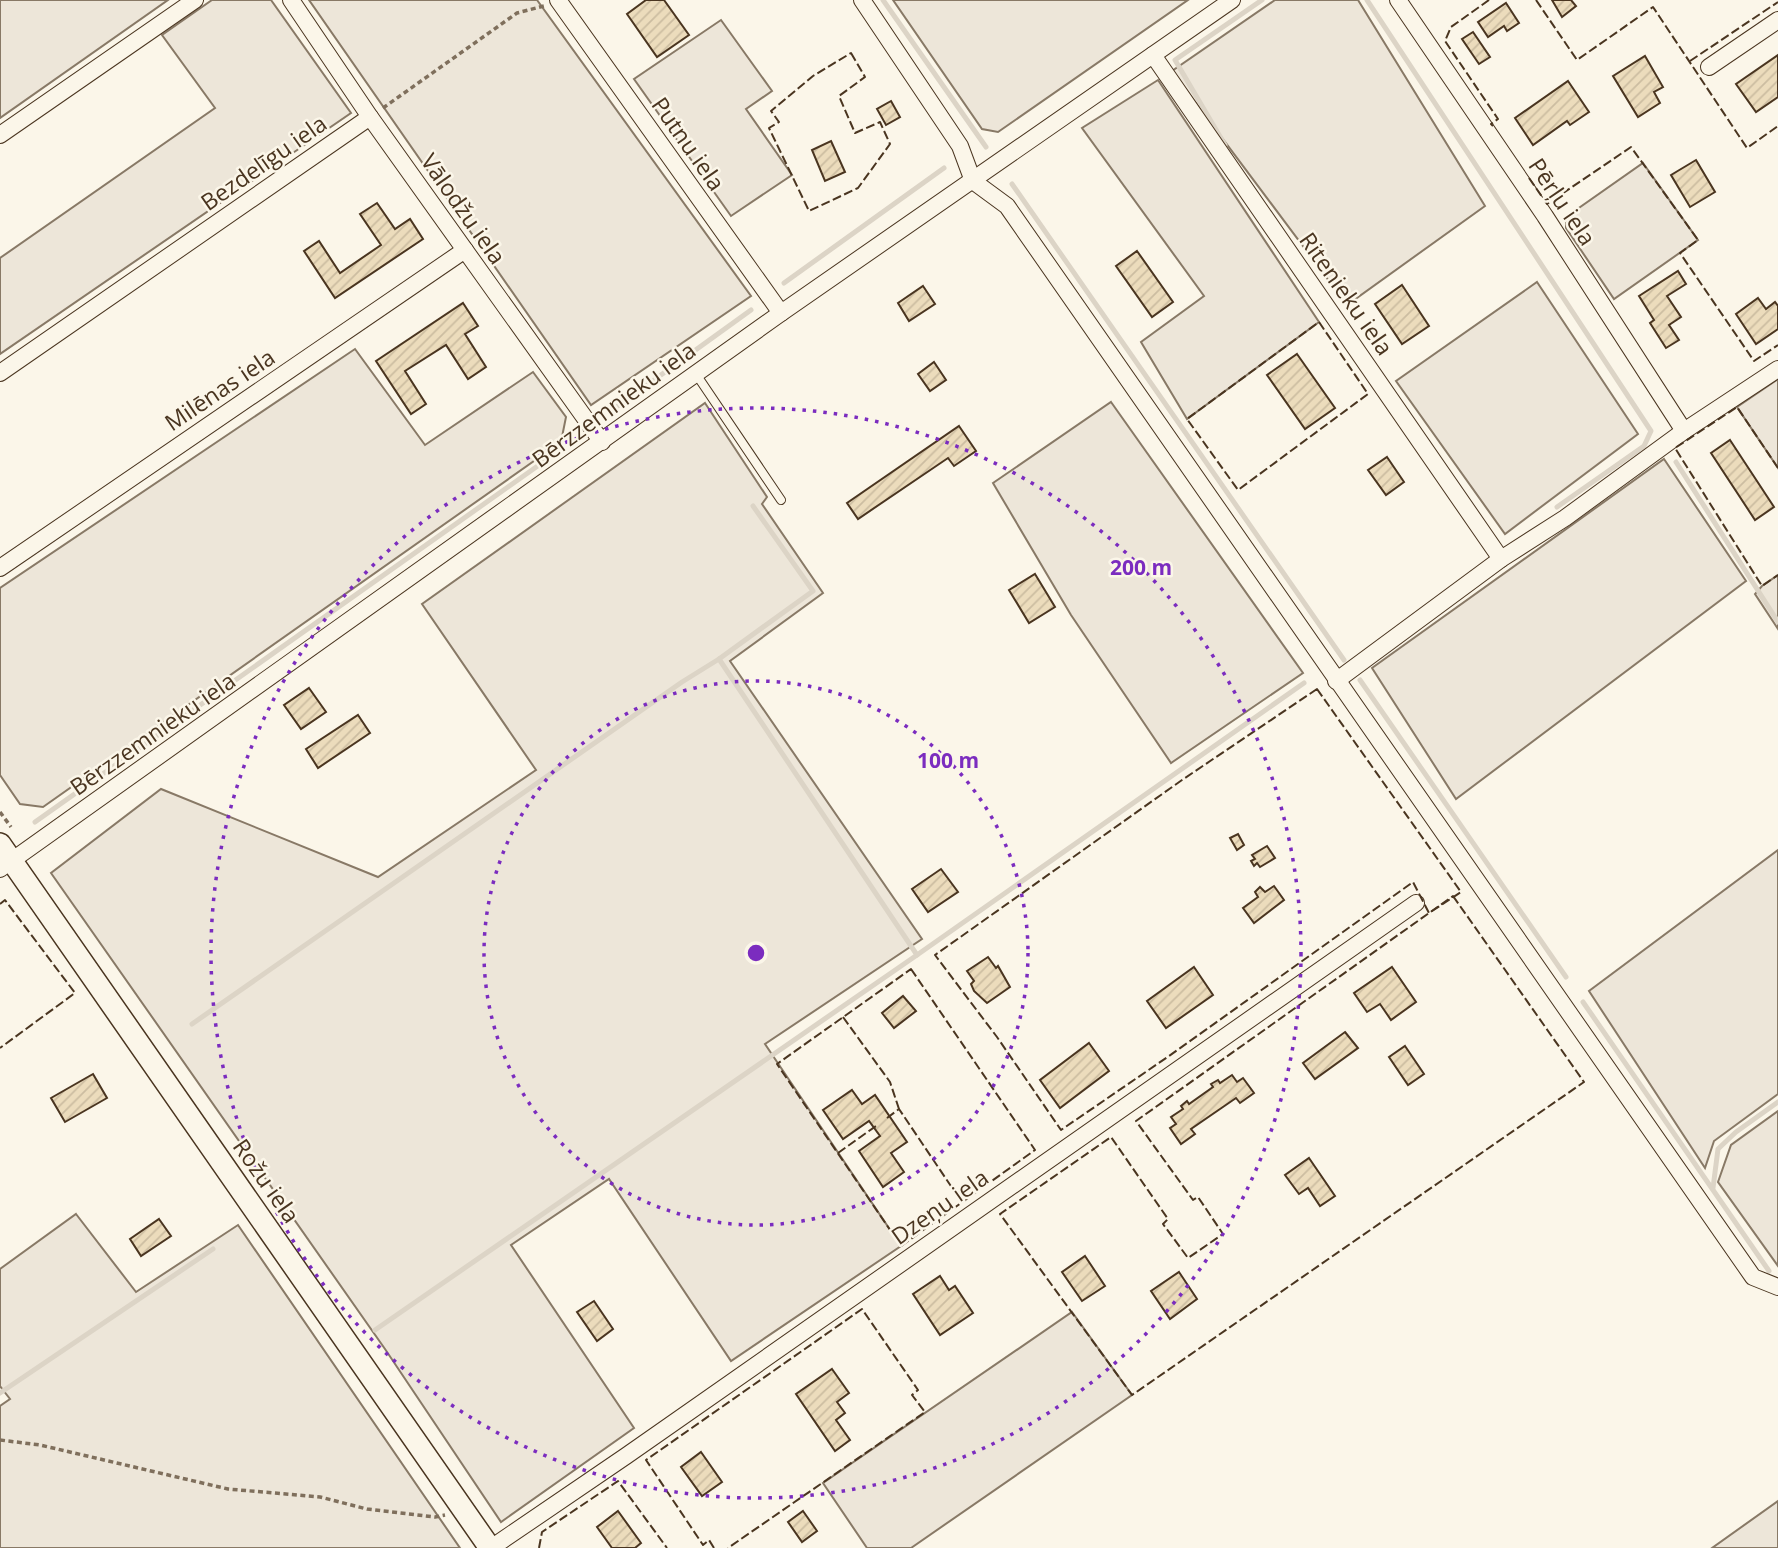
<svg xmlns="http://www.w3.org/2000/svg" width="1778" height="1548" viewBox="0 0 1778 1548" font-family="'Open Sans',sans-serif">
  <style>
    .green { fill: #ede6d9; stroke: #887966; stroke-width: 2 }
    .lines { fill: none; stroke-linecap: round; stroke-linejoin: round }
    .stream { stroke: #dcd4c6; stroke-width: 5 }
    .building { fill: url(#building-hatch); stroke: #4a3520; stroke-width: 2 }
    .service-casing { stroke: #4a3520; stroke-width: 10 }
    .minor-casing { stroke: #4a3520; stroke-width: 18 }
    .tertiary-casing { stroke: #4a3520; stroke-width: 24 }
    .path { stroke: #7f6f5c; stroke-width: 3.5; stroke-dasharray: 5 3.5; stroke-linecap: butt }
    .service { stroke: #fbf6e9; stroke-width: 8 }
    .minor { stroke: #fbf6e9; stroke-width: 16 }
    .tertiary { stroke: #fbf6e9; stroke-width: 21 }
    .fence { stroke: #4a3520; stroke-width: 2; stroke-dasharray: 9 3.5; stroke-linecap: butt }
    .ring { fill: none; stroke: #7b2cbf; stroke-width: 3.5; stroke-dasharray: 3.5 7 }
    .labels { text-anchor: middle; stroke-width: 5; stroke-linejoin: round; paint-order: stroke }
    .street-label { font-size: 23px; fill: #4a3520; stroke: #fbf6e9 }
    .centre { fill: #7b2cbf; stroke: #fbf6e9; stroke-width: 3.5 }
    .ring-label { font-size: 21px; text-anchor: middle; font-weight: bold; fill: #7b2cbf; stroke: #fbf6e9; stroke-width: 5; stroke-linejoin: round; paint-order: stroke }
  </style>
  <defs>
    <pattern id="building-hatch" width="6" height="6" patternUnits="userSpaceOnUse" patternTransform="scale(1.75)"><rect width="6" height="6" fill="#ecdcbc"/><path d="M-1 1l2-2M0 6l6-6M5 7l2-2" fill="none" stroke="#ccbda1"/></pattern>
  </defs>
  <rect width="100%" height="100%" fill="#fbf6e9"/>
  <!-- green -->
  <g class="green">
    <polygon points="0,0 168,0 0,118"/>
    <polygon points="212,0 271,0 351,113 0,354 0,258 215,108 162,35"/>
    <polygon points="309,0 537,0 751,296 591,405"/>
    <polygon points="893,0 1188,0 998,132 982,129"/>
    <polygon points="1275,0 1358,0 1485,206 1347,305 1172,71"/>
    <polygon points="721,20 772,91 746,109 792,175 731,216 634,79"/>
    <polygon points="1158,80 1319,322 1187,419 1141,342 1204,296 1082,128"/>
    <polygon points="1643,163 1698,240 1614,299 1566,228 1566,217"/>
    <polygon points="1537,282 1638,434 1505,534 1396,381"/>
    <polygon points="355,349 425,445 533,372 566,417 561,442 43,807 20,804 0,775 0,588"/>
    <polygon points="1778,379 1778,468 1737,407"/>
    <polygon points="1111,402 1303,673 1171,763 1071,615 993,483"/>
    <polygon points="705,403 767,497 762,504 823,593 730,661 922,939 765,1044 901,1246 731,1361 609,1179 511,1245 634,1428 501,1522 385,1349 51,873 161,789 378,877 536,770 422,604"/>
    <polygon points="1664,459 1746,581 1456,799 1372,668"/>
    <polygon points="1778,575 1778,629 1755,594 1762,586"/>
    <polygon points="1778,850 1778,1094 1714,1141 1705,1168 1589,991"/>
    <polygon points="1778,1111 1778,1266 1718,1182 1731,1145"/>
    <polygon points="76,1214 136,1292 238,1225 460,1548 0,1548 0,1406 10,1399 0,1386 0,1269"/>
    <polygon points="1072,1312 1132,1395 911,1548 867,1548 823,1483"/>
    <polygon points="1778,1501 1778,1548 1712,1548"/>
  </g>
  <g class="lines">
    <!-- stream -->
    <g class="stream">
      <polyline points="883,0 986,147"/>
      <polyline points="1367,0 1651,431 1644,446 1557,507"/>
      <polyline points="1225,145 1175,60 1262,0"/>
      <polyline points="1012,184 1344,660"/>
      <polyline points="784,283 944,168"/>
      <polyline points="611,411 751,310"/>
      <polyline points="1676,462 1778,622"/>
      <polyline points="719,659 917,955"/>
      <polyline points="1360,680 1566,977"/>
      <polyline points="35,822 563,448"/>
      <polyline points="1583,1002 1769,1271"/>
      <polyline points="192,1024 682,682 719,659 813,591 753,506"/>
      <polyline points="1713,1188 1718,1149 1736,1132 1778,1102"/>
      <polyline points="375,1330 917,955 1304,683"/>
      <polyline points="0,1393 213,1249"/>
    </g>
  </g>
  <!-- building -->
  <g class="building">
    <polygon points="646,0 664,0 689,35 657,57 627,14"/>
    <polygon points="1552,0 1571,0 1576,6 1562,17"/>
    <polygon points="1506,3 1519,23 1507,31 1504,26 1488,37 1478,22"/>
    <polygon points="1473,32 1490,57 1479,64 1462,39"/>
    <polygon points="1778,55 1778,97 1756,112 1736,84"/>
    <polygon points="1645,56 1663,87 1654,92 1660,103 1638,117 1613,76"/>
    <polygon points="1568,81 1589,112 1570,125 1567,121 1533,145 1515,118"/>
    <polygon points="891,101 900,117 886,125 877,109"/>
    <polygon points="831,141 845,172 825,181 812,150"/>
    <polygon points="1696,160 1715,192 1690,207 1671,175"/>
    <polygon points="377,203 395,229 410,219 423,239 335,298 304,251 319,241 340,273 381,245 360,214"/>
    <polygon points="1137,251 1173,302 1152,317 1116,266"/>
    <polygon points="1678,271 1686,284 1667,296 1681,317 1669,325 1679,340 1666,348 1650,323 1654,320 1639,296"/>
    <polygon points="1402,285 1429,326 1402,344 1375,304"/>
    <polygon points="923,286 935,304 909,321 898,303"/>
    <polygon points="1758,298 1766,309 1775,302 1778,306 1778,329 1756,344 1736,314"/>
    <polygon points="463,303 478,326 465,334 486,367 468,379 446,345 405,371 426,404 411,414 376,361"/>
    <polygon points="1297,354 1335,408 1305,429 1267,375"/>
    <polygon points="934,362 946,380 930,391 918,374"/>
    <polygon points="959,426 976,451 954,466 948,458 858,519 847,503"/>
    <polygon points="1730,440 1774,507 1755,520 1711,453"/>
    <polygon points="1387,457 1404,482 1386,495 1368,470"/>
    <polygon points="1035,574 1055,607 1029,623 1009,590"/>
    <polygon points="309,688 326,712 301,729 284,705"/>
    <polygon points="358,715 370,733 318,768 306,749"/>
    <polygon points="1238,834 1244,845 1237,850 1230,838"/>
    <polygon points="1267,846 1275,858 1260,867 1257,863 1254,866 1251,861 1255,859 1252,855"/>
    <polygon points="941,869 958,892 928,912 912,889"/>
    <polygon points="1274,886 1284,900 1254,923 1243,908 1258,897 1255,892 1260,887 1265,892"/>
    <polygon points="988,957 996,968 998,966 1010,987 987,1003 974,991 971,984 974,981 967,971"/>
    <polygon points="1194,967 1213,995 1166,1028 1147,1001"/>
    <polygon points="1392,967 1416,1002 1391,1020 1380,1004 1367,1012 1354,993"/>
    <polygon points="903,996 916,1011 894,1028 882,1013"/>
    <polygon points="1345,1032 1358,1048 1315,1079 1303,1063"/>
    <polygon points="1089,1043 1109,1071 1060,1108 1040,1080"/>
    <polygon points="1405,1046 1424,1074 1408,1085 1389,1057"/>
    <polygon points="93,1074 107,1098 65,1122 51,1098"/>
    <polygon points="1232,1075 1237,1082 1243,1078 1254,1093 1240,1103 1236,1098 1191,1129 1195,1134 1181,1144 1170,1128 1176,1124 1171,1117 1183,1109 1181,1106 1187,1101 1189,1104 1213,1087 1211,1084 1218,1080 1220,1083"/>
    <polygon points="852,1090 862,1104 875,1095 907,1142 891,1153 904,1172 883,1187 859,1151 880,1136 869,1121 843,1139 823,1110"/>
    <polygon points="1309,1158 1335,1196 1320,1206 1308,1188 1299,1194 1285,1175"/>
    <polygon points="159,1219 171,1236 141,1256 130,1239"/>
    <polygon points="1085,1256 1105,1286 1082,1301 1062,1272"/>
    <polygon points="1179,1272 1197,1299 1170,1319 1151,1291"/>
    <polygon points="940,1276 949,1290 955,1286 973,1313 940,1335 913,1294"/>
    <polygon points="594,1301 613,1329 597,1341 577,1312"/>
    <polygon points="832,1369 849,1393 837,1402 845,1413 836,1420 850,1440 835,1451 796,1394"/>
    <polygon points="701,1452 722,1482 702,1496 681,1467"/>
    <polygon points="618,1511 641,1543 635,1548 612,1548 597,1527"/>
    <polygon points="803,1511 817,1531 802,1542 788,1522"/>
  </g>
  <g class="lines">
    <!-- service casing -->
    <g class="service-casing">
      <polyline id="service" points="696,374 781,500"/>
    </g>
    <!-- minor casing -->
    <g class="minor-casing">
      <g id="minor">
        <polyline points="291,0 370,117 602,442"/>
        <polyline points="558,0 781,313"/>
        <polyline points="862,0 960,146 973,181 1007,206 1753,1277 1778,1287"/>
        <polyline points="1398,0 1545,216 1684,431"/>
        <polyline points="1153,55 1501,559"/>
        <polyline points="1709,67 1778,20"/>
        <polyline points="0,135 195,0"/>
        <polyline points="0,373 370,117"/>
        <polyline points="0,568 465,250"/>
        <polyline points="1336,681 1501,559 1565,518 1684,431 1778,369"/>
        <polyline points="0,869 781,313 1232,0"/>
        <polyline points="491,1548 626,1456 1416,903"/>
      </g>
    </g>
    <!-- tertiary casing -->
    <g class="tertiary-casing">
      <polyline id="tertiary" points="0,844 490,1548"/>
    </g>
    <!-- path -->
    <g class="path">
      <polyline points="383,108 517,13 544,6"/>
      <polyline points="0,812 11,827"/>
      <polyline points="0,1440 40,1445 228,1489 320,1497 367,1509 435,1517 445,1515"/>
    </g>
    <!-- service -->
    <use href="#service" class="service"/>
    <!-- minor -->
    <use href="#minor" class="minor"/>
    <!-- tertiary -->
    <use href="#tertiary" class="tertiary"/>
    <!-- fence -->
    <g class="fence">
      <polyline points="1489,0 1451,27 1445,41 1498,119 1491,124 1493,126"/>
      <polyline points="1536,0 1577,60 1653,7 1747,148 1778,126"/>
      <polygon points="851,53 865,77 839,96 855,133 880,122 890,144 858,188 809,211 769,128 779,122 771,111 813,76"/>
      <polyline points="1690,61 1778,2"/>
      <polyline points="1529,178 1547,204 1631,147 1698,240 1680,253 1754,361 1778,345"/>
      <polygon points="1319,322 1368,394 1238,490 1187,419"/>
      <polyline points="1778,468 1737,407 1675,448 1762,586 1778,575"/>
      <polygon points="1317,689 1461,892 1429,913 1413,882 1169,1056 1061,1130 997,1037 935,955 1182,780"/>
      <polygon points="1453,896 1584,1082 1132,1395 1000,1214 1111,1137 1168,1219 1163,1224 1188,1258 1223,1234 1198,1197 1193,1200 1136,1121"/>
      <polyline points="0,904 5,900 75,993 0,1048"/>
      <polygon points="911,969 1035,1150 901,1246 777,1064"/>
      <polyline points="843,1017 890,1082 899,1109"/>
      <polyline points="887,1118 899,1109 961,1201"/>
      <polyline points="838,1153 876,1126"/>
      <polyline points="539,1548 542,1532 618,1481 667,1548"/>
      <polyline points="714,1548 709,1540 703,1545 646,1460 862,1309 918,1390 912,1395 925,1412 728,1548"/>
    </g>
  </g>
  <!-- distance rings -->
  <g class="ring">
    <circle cx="756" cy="953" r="272"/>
    <circle cx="756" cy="953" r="545"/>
  </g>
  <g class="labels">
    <!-- street labels -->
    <g class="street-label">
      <text transform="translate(688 144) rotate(55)" y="8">Putnu iela</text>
      <text transform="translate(264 163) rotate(-35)" y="8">Bezdelīgu iela</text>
      <text transform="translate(1562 202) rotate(56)" y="8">Pērļu iela</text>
      <text transform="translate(463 209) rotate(55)" y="8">Vālodžu iela</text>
      <text transform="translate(1346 294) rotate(55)" y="8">Ritenieku iela</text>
      <text transform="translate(220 390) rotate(-34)" y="8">Milēnas iela</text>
      <text transform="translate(614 405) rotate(-36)" y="8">Bērzzemnieku iela</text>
      <text transform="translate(153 734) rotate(-35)" y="8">Bērzzemnieku iela</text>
      <text transform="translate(266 1181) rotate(55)" y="8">Rožu iela</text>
      <text transform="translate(940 1207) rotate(-35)" y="8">Dzeņu iela</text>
    </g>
  </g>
  <circle cx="756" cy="953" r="10" class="centre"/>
  <g class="ring-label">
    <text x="1141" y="575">200 m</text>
    <text x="948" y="768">100 m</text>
  </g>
</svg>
